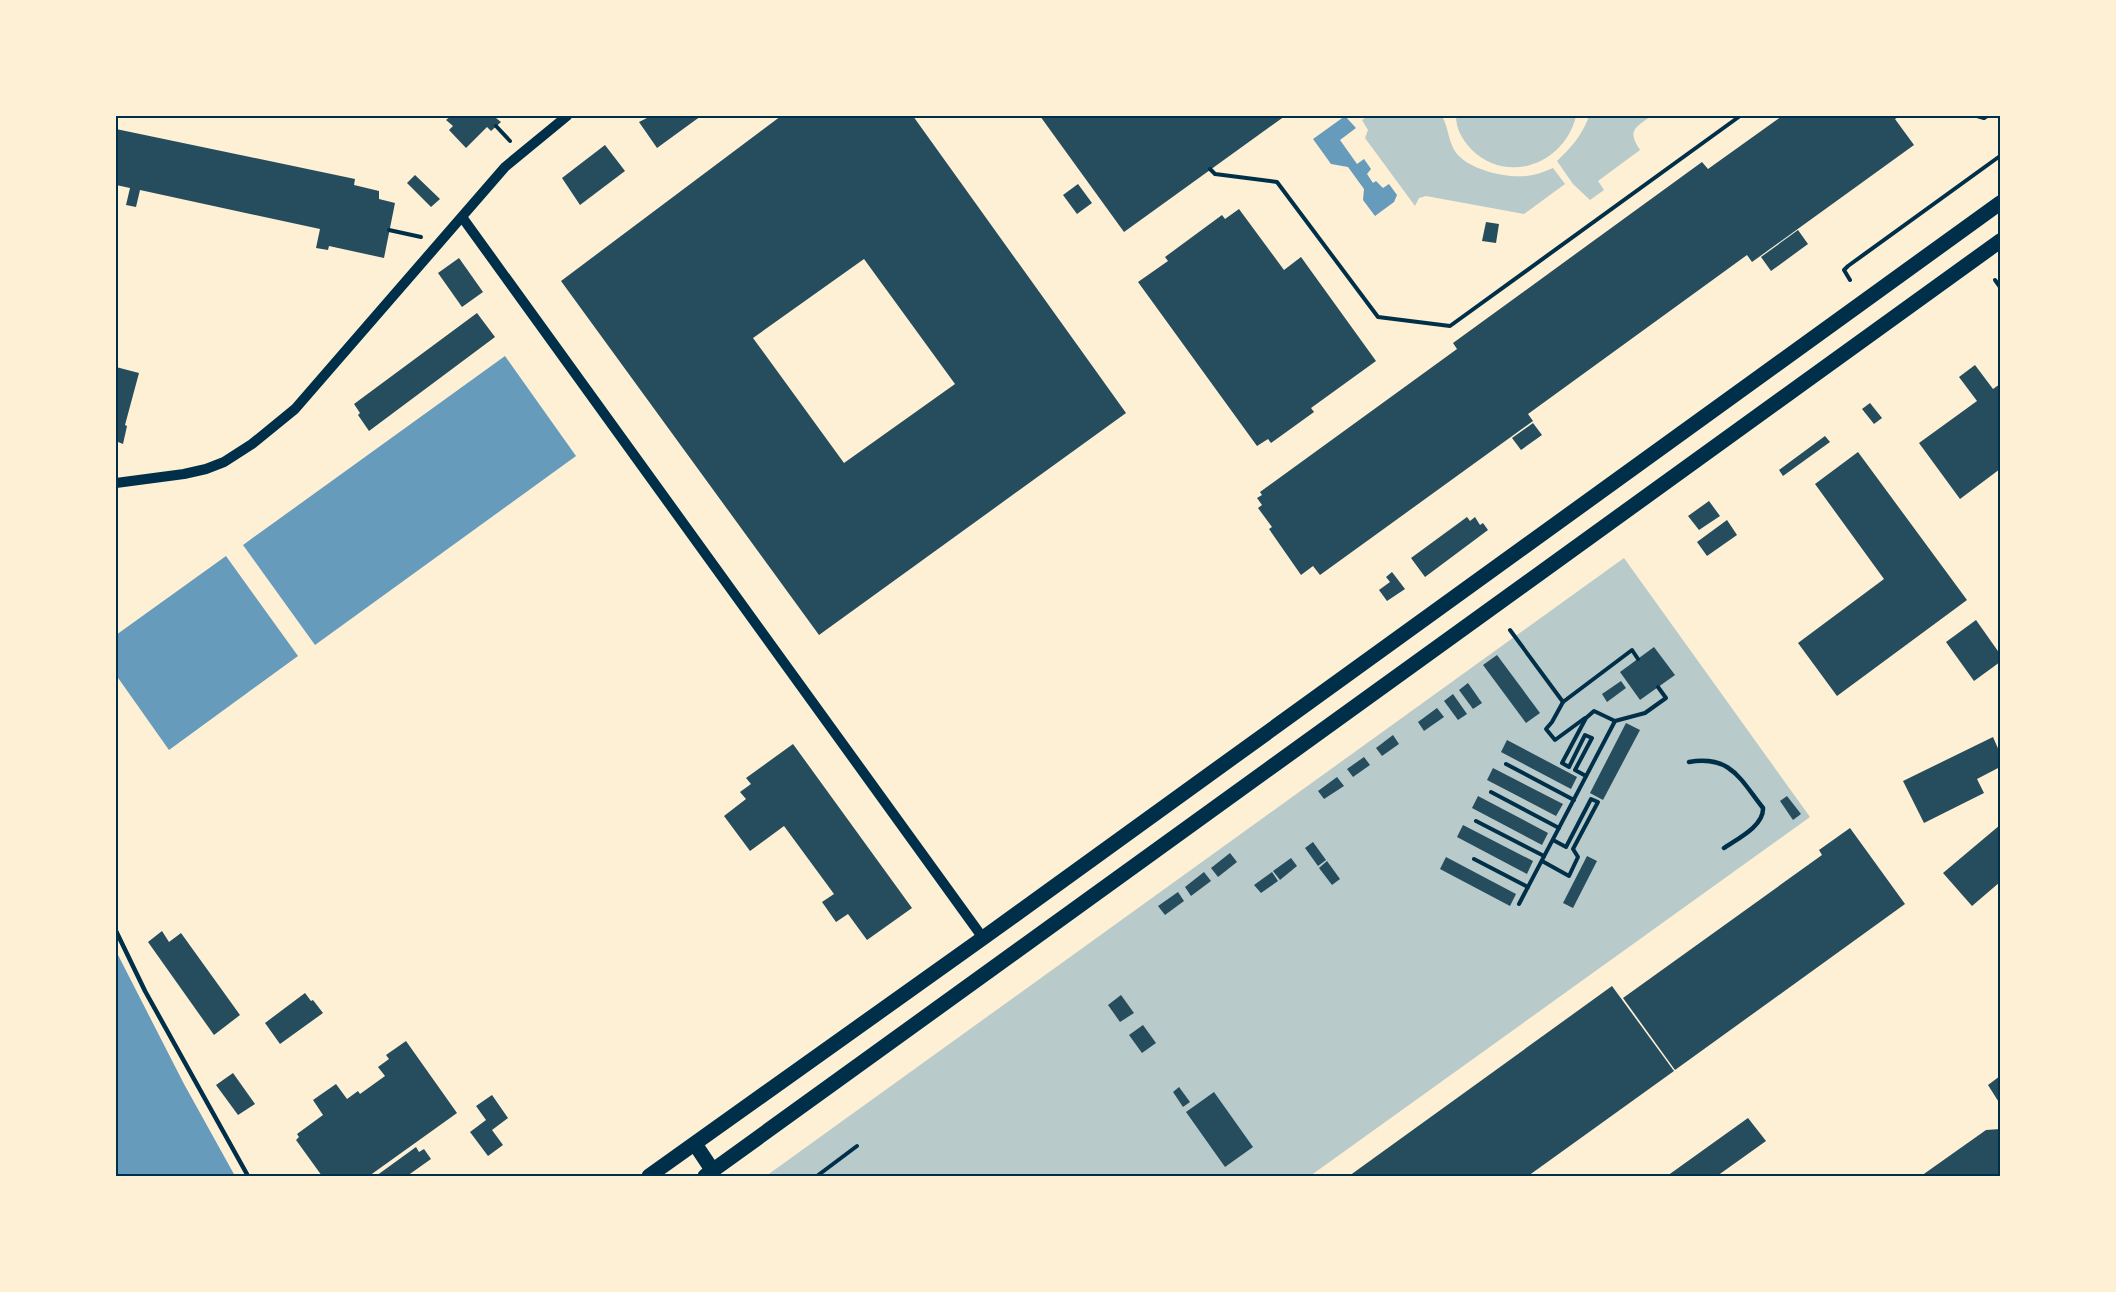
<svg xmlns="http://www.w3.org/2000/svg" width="2116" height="1292" viewBox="0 0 2116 1292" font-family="Rubik,sans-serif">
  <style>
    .green { fill: #b9caca }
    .water { fill: #669bbc }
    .building { fill: #264d5e; fill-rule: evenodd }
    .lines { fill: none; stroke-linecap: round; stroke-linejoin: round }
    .path { stroke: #003049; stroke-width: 4 }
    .service { stroke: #003049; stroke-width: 4.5 }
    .tertiary { stroke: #003049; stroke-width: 10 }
    .primary { stroke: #003049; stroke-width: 15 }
    .neatline { fill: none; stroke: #003049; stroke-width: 2 }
  </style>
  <rect width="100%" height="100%" fill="#fdf0d5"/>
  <!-- green -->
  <g class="green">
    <path d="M 1368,116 L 1442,116 C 1449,128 1448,143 1457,154 C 1471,170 1505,178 1526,176 C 1535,175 1544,172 1553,168 L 1565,184 L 1524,214 L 1426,196 L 1419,198 L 1415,206 L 1365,138 L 1368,130 L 1362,120 Z"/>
    <path d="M 1456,116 L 1576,116 C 1565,163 1508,186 1471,149 C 1462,139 1456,129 1456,116 Z"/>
    <path d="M 1589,116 L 1651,116 C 1635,128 1627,130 1640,150 L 1598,181 L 1604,190 L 1590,200 L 1573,184 L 1557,161 C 1571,148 1583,134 1589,116 Z"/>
    <polygon points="1624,558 1810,817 1310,1176 766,1176"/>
  </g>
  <!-- water -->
  <g class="water">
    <polygon points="1345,116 1356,128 1340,140 1357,164 1364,159 1371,169 1367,174 1373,183 1376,181 1383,188 1389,184 1397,195 1394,202 1375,216 1363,200 1364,189 1348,167 1331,164 1313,139"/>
    <polygon points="505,356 576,456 315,645 243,545"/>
    <polygon points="226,556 298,656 169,750 116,675 116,635"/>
    <polygon points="116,951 184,1084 235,1176 116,1176"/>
  </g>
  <!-- building -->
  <g class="building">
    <polygon points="451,116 499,116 496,118 501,122 491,131 487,127 466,148 449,130 453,126 446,120"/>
    <polygon points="651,116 701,116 657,148 639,122"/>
    <path d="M 781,116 L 913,116 L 1126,413 L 819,635 L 561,281 ZM 864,259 L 955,384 L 844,463 L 753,338 Z"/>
    <polygon points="1040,116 1285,116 1124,232"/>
    <polygon points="1782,116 1900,116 1895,119 1914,145 1752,262 1747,255 1528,414 1533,421 1320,575 1313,566 1301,575 1269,529 1272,527 1258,508 1262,505 1257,498 1262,495 1260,492 1457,349 1453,343 1702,162 1708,169"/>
    <polygon points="116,129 355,179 354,185 379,191 379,199 395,203 384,258 329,246 328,250 316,248 320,229 140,190 136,207 126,205 130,188 116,185"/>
    <polygon points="605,145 625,171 580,205 562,178"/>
    <polygon points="415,175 440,199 431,207 407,183"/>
    <polygon points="1078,184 1092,203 1077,214 1063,195"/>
    <polygon points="1239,209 1284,270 1301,257 1376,361 1311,408 1314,412 1271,443 1268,439 1257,446 1138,282 1168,261 1165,257 1222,215 1225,219"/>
    <polygon points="1486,222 1499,224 1496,243 1482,241"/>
    <polygon points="1798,230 1808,244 1771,271 1761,257"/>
    <polygon points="459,258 483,292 462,307 438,273"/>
    <polygon points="477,313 495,337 369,431 358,415 360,413 354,404"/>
    <polygon points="1975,365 1993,389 2000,384 2000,469 1960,499 1919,443 1977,401 1959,377"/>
    <polygon points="116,367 139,373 125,425 127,426 123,444 118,442 116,449"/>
    <polygon points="1870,403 1882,418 1874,424 1862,409"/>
    <polygon points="1533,423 1542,435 1521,450 1512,438"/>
    <polygon points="1825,436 1830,442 1783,476 1779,470"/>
    <polygon points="1858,452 1967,600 1837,696 1798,643 1884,579 1815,484"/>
    <polygon points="1709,501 1720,516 1699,530 1688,516"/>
    <polygon points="1467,517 1470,521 1475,517 1480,525 1483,523 1488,530 1425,577 1411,558"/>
    <polygon points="1727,520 1737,535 1707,556 1697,542"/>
    <polygon points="1392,572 1405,589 1387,601 1379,590 1390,582 1386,577"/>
    <polygon points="1976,620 2000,654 2000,662 1974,681 1946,642"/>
    <polygon points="1654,647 1675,675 1640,700 1620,672"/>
    <polygon points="1497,655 1540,713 1526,723 1483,665"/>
    <polygon points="1621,681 1626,688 1607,702 1602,694"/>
    <polygon points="1468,683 1482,703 1473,709 1459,690"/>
    <polygon points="1453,694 1467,714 1458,720 1444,701"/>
    <polygon points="1437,708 1444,717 1424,731 1418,722"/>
    <polygon points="1626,723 1640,730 1603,800 1590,793"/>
    <polygon points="1393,735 1399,744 1382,756 1376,748"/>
    <polygon points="1993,737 2000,753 2000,767 1977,779 1984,793 1924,823 1903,781"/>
    <polygon points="1507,740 1577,777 1571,789 1501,752"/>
    <polygon points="793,744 912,908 867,940 848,914 836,922 822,902 834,894 784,826 750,851 724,816 746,799 740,792 751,784 746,778"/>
    <polygon points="1364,757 1370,765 1353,777 1347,769"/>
    <polygon points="1493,768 1563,804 1556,816 1487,780"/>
    <polygon points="1337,777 1344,786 1324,799 1318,791"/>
    <polygon points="1478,796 1548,833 1542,845 1472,808"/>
    <polygon points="1787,796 1801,814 1793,820 1780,801"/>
    <polygon points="1463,825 1533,861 1527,874 1457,837"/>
    <polygon points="2000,825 2000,882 1972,906 1943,873"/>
    <polygon points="1850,828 1905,904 1675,1070 1623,998 1822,855 1819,850"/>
    <polygon points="1313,842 1326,860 1318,866 1305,848"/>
    <polygon points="1230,853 1237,862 1218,877 1211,868"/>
    <polygon points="1587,856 1597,861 1573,908 1563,903"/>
    <polygon points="1446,857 1516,894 1510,906 1440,869"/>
    <polygon points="1291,858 1297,866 1280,880 1273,871"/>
    <polygon points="1327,861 1340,879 1332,885 1319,868"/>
    <polygon points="1204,872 1211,881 1191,896 1185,887"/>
    <polygon points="1272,872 1278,881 1261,893 1254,885"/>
    <polygon points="1178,892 1184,901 1165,915 1158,906"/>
    <polygon points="162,931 169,942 181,933 240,1015 214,1035 148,942"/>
    <polygon points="1612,986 1674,1071 1528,1176 1349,1176"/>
    <polygon points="305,993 311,1001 313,1000 323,1013 280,1044 265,1023"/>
    <polygon points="1121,995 1134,1013 1120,1022 1108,1005"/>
    <polygon points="1143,1025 1156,1043 1142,1053 1129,1035"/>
    <polygon points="406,1041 457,1113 369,1176 322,1176 296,1140 299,1137 297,1134 323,1115 313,1100 336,1084 347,1099 358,1091 360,1094 385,1076 378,1067 389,1059 386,1055"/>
    <polygon points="233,1073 255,1104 238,1115 216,1085"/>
    <polygon points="2000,1076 2000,1104 1988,1085"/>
    <polygon points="1179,1087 1190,1102 1183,1107 1173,1092"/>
    <polygon points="1214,1092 1253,1147 1225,1167 1186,1112"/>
    <polygon points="492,1095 508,1118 492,1130 503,1145 488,1156 470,1132 486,1120 476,1106"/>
    <polygon points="1748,1118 1766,1141 1717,1176 1667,1176"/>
    <polygon points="2000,1129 2000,1176 1921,1176 1986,1130"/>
    <polygon points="416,1147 419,1152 424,1149 431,1159 407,1176 376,1176"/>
  </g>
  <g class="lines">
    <!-- path -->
    <g class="path">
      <polyline points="1977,116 1984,118 1987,116"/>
      <polyline points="496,126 510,141"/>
      <polyline points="1210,169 1215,174 1277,182 1378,317 1450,326 1740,116"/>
      <polyline points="389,230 421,237"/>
      <polyline points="1850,280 1844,270 1848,266 2000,156"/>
      <polyline points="1995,280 2000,287"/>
      <polyline points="1510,630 1563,702 1632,650 1638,659"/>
      <polyline points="1563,702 1552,722 1546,729 1555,740 1585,718"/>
      <polyline points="1506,764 1574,800"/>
      <polyline points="1586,776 1575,770 1592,738 1585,735 1569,767 1562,763 1586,718 1594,711 1615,721"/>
      <polyline points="1491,792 1559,828"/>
      <polyline points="1476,821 1544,856"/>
      <polyline points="1474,859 1528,887"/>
      <polyline points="1542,861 1569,876 1578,857 1573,849 1598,802 1591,799 1566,847 1553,840"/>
      <polyline points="1519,904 1615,721 1645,713 1666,698 1658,687"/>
      <polyline points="817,1176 857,1146"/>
    </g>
    <!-- service -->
    <g class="service">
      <path d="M 1689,762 C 1731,755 1740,779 1763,808 C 1764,826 1737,839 1724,848"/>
      <polyline points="116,931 145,991 248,1176"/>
    </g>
    <!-- tertiary -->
    <g class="tertiary">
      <polyline points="462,217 983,938"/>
      <polyline points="116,483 184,474 206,469 224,462 252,444 295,409 505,167 567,116"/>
    </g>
    <!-- primary -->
    <g class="primary">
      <polyline points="695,1144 713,1171"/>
      <polyline points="649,1176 983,938 2000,203"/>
      <polyline points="705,1176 2000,241"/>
    </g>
  </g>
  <!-- border -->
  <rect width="2116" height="1292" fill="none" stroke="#fdf0d5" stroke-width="234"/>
  <rect x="117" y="117" width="1882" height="1058" class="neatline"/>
</svg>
